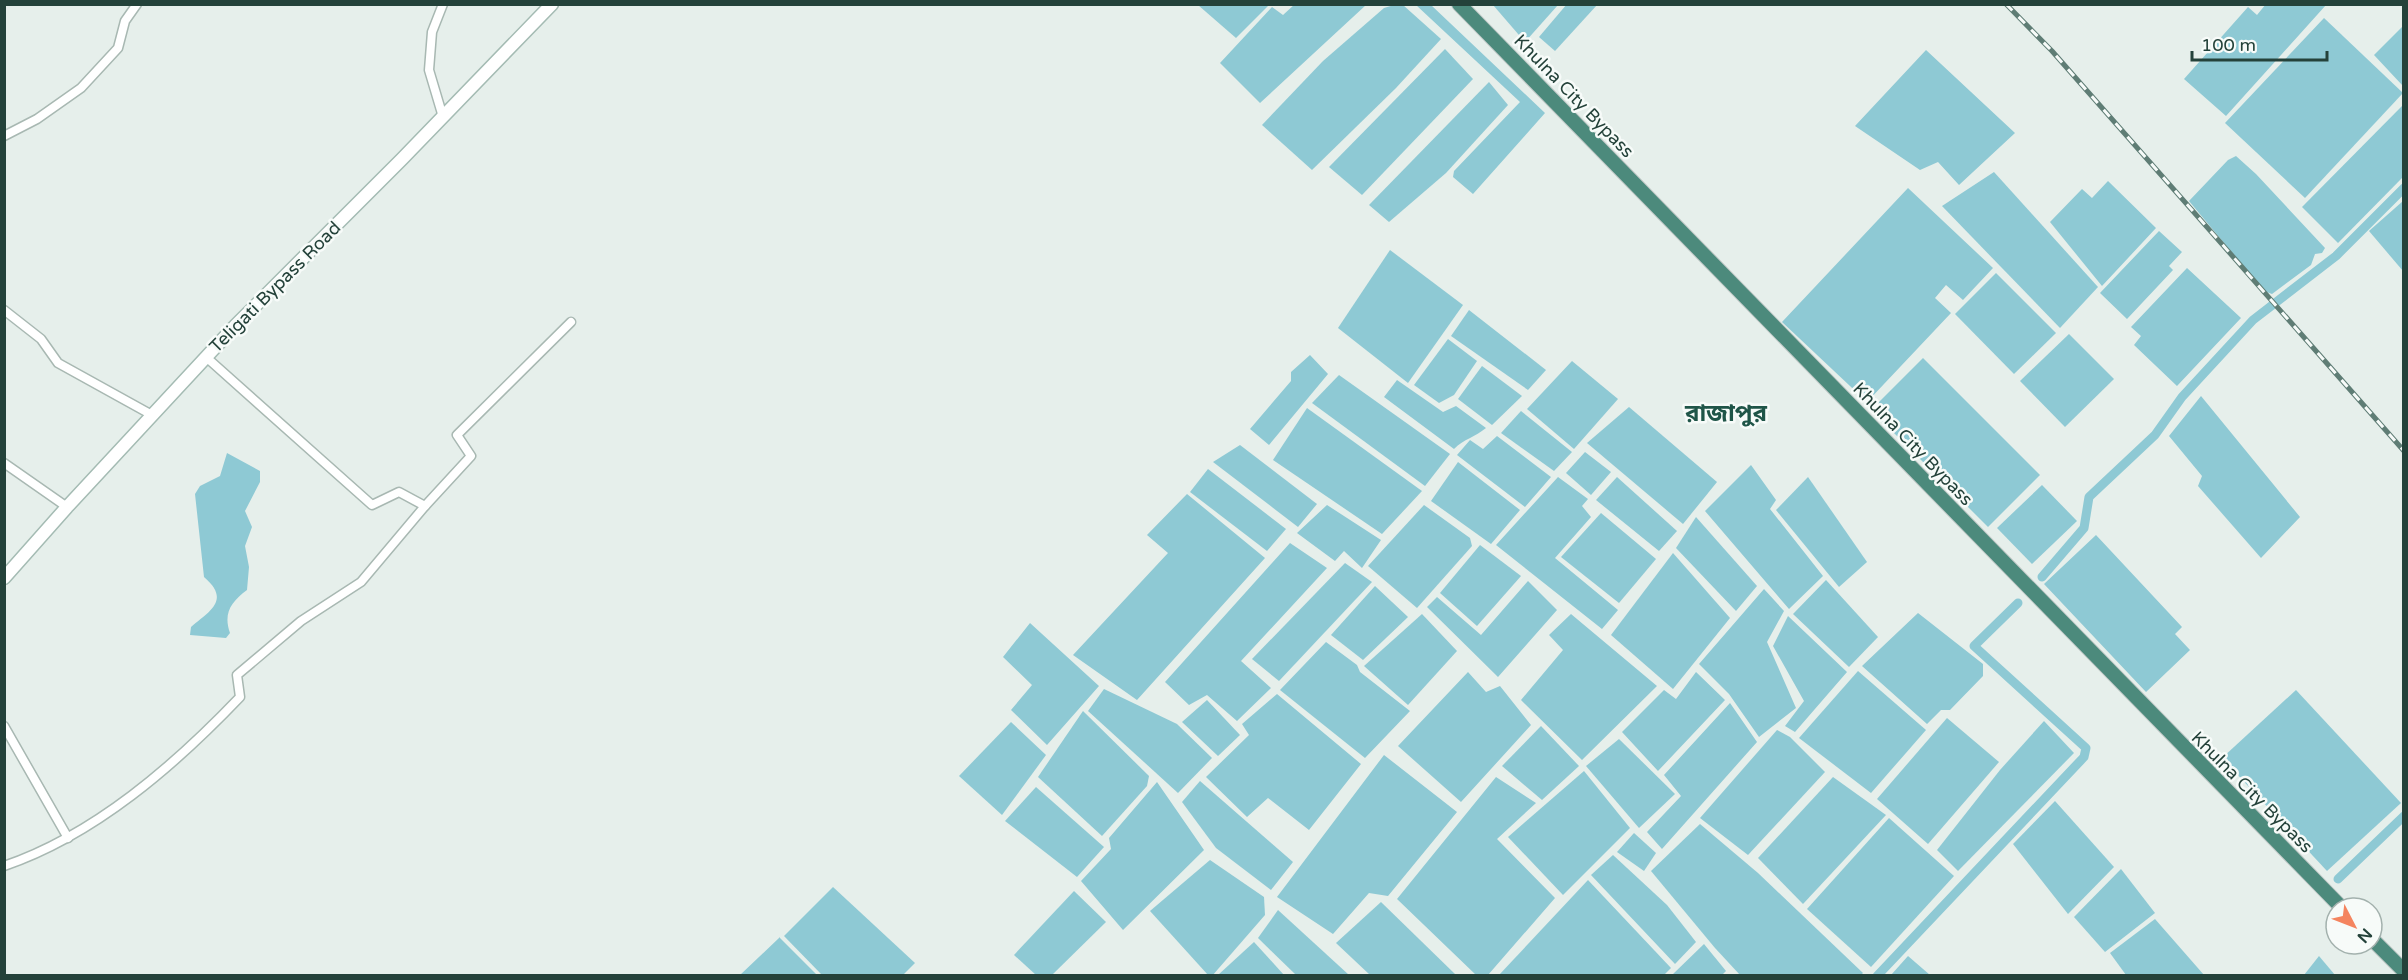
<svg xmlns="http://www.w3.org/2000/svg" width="2408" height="980" viewBox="0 0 2408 980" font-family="'Varela Round','Noto Sans Bengali',sans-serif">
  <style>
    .water { fill: #8ec9d4 }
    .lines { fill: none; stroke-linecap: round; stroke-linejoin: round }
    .canal { stroke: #8ec9d4; stroke-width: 9 }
    .minor-casing { stroke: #a8b8b2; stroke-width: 11 }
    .secondary-casing { stroke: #a4bbb3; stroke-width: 15 }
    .trunk-casing { stroke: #c2cac8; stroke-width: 16 }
    .minor { stroke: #fff; stroke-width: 8 }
    .secondary { stroke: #fff; stroke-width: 12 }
    .trunk { stroke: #4c8a7c; stroke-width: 14 }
    .rail-casing { stroke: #5f7d75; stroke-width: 5 }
    .rail { stroke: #f7fbf9; stroke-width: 3; stroke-dasharray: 9; stroke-linecap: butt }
    .labels { text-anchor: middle; stroke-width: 5; stroke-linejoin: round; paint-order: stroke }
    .street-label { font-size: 18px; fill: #24423a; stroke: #f7fbf9 }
    .district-label { font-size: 24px; font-weight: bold; fill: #1f5548; stroke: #f7fbf9 }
  </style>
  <rect width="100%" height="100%" fill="#e6efeb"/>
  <!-- water -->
  <g class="water">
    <polygon points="1295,4 1366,5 1260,103 1220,63 1272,7 1283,15"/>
    <polygon points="1567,4 1597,5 1555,51 1539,37"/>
    <polygon points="2266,4 2326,5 2226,116 2184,79 2248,7 2257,15"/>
    <polygon points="1198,5 1269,5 1236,38"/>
    <polygon points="1394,5 1403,5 1441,39 1396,88 1312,170 1262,125 1323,61 1384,8"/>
    <polygon points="1416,5 1431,5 1545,113 1473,194 1453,177 1454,171 1520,102"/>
    <polygon points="1493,5 1558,5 1525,42"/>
    <polygon points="2324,18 2403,93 2305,198 2225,123"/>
    <polygon points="2403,26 2403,86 2374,55"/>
    <polygon points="1445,49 1473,79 1362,195 1329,167"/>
    <polygon points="1926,50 2015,133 1959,185 1938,162 1920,170 1855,126"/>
    <polygon points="1489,82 1508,105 1446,173 1389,222 1369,205"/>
    <polygon points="2403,105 2403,177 2338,243 2302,207"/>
    <polygon points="2236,156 2256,174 2325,248 2322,253 2315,254 2311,265 2272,294 2264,291 2189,201 2228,160"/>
    <polygon points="1994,172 2098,287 2060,328 1942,206"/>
    <polygon points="2108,181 2156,228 2102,286 2050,222 2082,189 2092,198"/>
    <polygon points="1908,188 1993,268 1963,300 1946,285 1935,298 1951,313 1867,402 1782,322"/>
    <polygon points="2403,201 2403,271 2369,231"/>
    <polygon points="2159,231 2182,252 2169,266 2173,270 2127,319 2100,293"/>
    <polygon points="1390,250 1463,305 1408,383 1338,328"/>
    <polygon points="2187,268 2241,318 2177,386 2134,345 2141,336 2131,327"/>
    <polygon points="1996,273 2056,333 2014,374 1955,314"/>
    <polygon points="1469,310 1546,370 1528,390 1451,336"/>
    <polygon points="2069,334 2114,379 2065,427 2020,381"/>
    <polygon points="1448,339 1477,361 1454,395 1439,403 1414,385"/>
    <polygon points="1310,355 1328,374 1269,445 1250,429 1291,381 1291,372"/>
    <polygon points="1923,358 2040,475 1988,527 1871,410"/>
    <polygon points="1572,361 1618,399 1574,449 1527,409"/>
    <polygon points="1482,366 1522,396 1492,425 1458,399"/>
    <polygon points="1339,375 1450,454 1425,486 1312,403"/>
    <path d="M 1397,380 L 1443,412 L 1456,406 L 1486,428 C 1475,437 1464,439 1454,449 L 1384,397 Z"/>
    <polygon points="2201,396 2300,517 2261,558 2198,486 2202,476 2169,436"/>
    <polygon points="1629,407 1717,482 1683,524 1587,443"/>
    <polygon points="1307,408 1422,491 1382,534 1273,460"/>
    <polygon points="1521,411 1572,452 1554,471 1501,433"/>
    <polygon points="1497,436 1551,477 1525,507 1457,455 1470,440 1483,449"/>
    <polygon points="1240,445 1317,504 1298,527 1213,462"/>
    <polygon points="1585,452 1611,472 1591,495 1566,473"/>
    <path d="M 227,453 L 260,471 L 260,482 L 245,511 L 252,527 L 245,546 L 249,567 L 247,590 C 231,602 223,613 230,633 L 226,638 L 190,635 L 191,627 C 210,611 231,600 204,577 L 195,494 L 200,486 L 220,476 Z"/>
    <polygon points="1458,462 1520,510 1491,544 1431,501"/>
    <polygon points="1751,465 1776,500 1770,509 1823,576 1789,609 1705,511"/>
    <polygon points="1208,469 1286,529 1267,551 1190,492"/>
    <polygon points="1558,477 1588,499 1582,506 1591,517 1555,558 1618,610 1602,629 1496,545"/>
    <polygon points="1617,477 1677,531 1659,551 1596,500"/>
    <polygon points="1808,477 1867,562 1839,587 1776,510"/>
    <polygon points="2042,485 2077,521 2032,564 1997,528"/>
    <polygon points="1187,494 1265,558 1137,700 1073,655 1168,553 1147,535"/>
    <polygon points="1327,505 1381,540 1362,568 1344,551 1335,561 1297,533"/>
    <polygon points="1424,505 1470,538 1472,546 1417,608 1368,566"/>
    <polygon points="1601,513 1656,559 1619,603 1561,557"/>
    <polygon points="1696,517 1757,586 1736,611 1676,548"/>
    <polygon points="2096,535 2182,627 2175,634 2190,650 2146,692 2044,584"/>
    <polygon points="1290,543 1327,568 1241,661 1271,688 1237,721 1207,695 1189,705 1165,682"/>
    <polygon points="1480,545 1521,576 1477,626 1440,593"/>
    <polygon points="1673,553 1730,618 1673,689 1611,635"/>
    <polygon points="1345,563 1372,582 1279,681 1252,659"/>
    <polygon points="1826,580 1878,637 1849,667 1793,614"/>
    <polygon points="1528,581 1557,610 1498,677 1427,607 1437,597 1481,635"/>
    <polygon points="1375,586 1408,617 1363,660 1331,635"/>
    <polygon points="1764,589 1784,611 1767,642 1796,708 1759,737 1729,694 1699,664"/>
    <polygon points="1918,613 1983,664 1983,676 1950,710 1941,710 1927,724 1862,666"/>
    <polygon points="1422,614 1457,651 1408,705 1364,666"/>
    <polygon points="1571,614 1657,686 1582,760 1521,700 1563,650 1549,635"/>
    <polygon points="1788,616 1847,672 1795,732 1785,726 1804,701 1773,646"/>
    <polygon points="1030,623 1099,686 1047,745 1011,710 1032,685 1003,657"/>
    <polygon points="1326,642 1357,665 1360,672 1410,711 1365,758 1280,690"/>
    <polygon points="1858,671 1926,730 1871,793 1799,738"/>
    <polygon points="1468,672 1486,692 1500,686 1531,725 1461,802 1398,746"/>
    <polygon points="1696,672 1725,700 1658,771 1622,732 1664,690 1676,699"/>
    <polygon points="1104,689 1177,724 1212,758 1178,793 1088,711"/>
    <polygon points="2296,690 2401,803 2327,871 2222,758"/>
    <polygon points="1277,694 1361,764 1309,830 1268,798 1247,817 1206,777 1249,735 1242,724"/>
    <polygon points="1207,700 1240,735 1218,756 1182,722"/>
    <polygon points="1730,703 1757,742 1662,849 1647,832 1681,796 1664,775"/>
    <polygon points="1083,711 1149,776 1147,786 1102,836 1038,777"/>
    <polygon points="1947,718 1999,762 1928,844 1877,799"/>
    <polygon points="2044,721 2074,753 1958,871 1937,850 2000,770"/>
    <polygon points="1011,722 1046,755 1002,815 959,776"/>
    <polygon points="1541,726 1579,766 1542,800 1502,766"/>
    <polygon points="1777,730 1790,737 1825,772 1748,855 1700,818"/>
    <polygon points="1619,739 1675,794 1639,828 1586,766"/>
    <polygon points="1384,755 1457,812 1388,896 1369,893 1333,934 1277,897"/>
    <polygon points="1584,771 1630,828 1563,895 1508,837"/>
    <polygon points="1496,777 1536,803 1497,839 1555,898 1488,975 1476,975 1397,899"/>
    <polygon points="1833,777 1886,815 1803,904 1758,858"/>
    <polygon points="1200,781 1293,862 1271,890 1216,848 1182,802"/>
    <polygon points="1157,782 1204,850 1123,930 1081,881 1111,849 1109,838"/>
    <polygon points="1036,787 1104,847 1077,877 1005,821"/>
    <polygon points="2055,801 2114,867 2068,914 2013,844"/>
    <polygon points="1889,818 1954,876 1871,967 1807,909"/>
    <polygon points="1700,824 1758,873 1863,973 1861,975 1740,975 1715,948 1651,871"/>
    <polygon points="1634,833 1656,853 1644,871 1617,852"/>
    <polygon points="1613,855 1667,905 1696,942 1675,964 1591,875"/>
    <polygon points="1210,860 1264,897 1265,915 1212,976 1208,975 1150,911"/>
    <polygon points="2121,869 2155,913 2105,952 2074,917"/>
    <polygon points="1588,880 1671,968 1663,976 1499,975"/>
    <polygon points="833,887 915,963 903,975 822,975 784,936"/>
    <polygon points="1074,891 1106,922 1052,975 1036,975 1014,955"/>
    <polygon points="1381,902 1456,975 1370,975 1336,943"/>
    <polygon points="1278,910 1349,975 1296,975 1258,938"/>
    <polygon points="2155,919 2204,975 2126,975 2110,953"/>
    <polygon points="779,937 817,975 740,975 779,938"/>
    <polygon points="1254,942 1284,975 1218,975"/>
    <polygon points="1704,944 1726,971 1722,975 1672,975"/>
    <polygon points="1908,956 1930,975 1891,975"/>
    <polygon points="2319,956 2335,975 2304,975"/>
  </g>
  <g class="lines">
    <!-- canal -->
    <g class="canal">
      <polyline points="2042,577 2084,528 2089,497 2155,435 2182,397 2253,320 2336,256 2404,188"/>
      <polyline points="2338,879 2404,816"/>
      <polyline points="1877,976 2084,757 2086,748 1974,646 2018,603"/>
    </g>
    <!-- minor casing -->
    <g class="minor-casing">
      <g id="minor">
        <polyline points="443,4 432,32 429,70 443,117"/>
        <polyline points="4,136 37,119 81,88 118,48 125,21 137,4"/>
        <polyline points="4,310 41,339 58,363 152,415"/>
        <polyline points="206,357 372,505 399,492 425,506 471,456 457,435 571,322"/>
        <polyline points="4,463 67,507"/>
        <polyline points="4,726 68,838"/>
        <path d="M 4,866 C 95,835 175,765 240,697 L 237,675 L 301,621 L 361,582 L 425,506"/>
      </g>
    </g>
    <!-- secondary casing -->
    <g class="secondary-casing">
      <polyline id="secondary" points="4,578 67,507 235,326 402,159 552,4"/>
    </g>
    <!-- trunk casing -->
    <g class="trunk-casing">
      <g id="trunk">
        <polyline points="1459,4 2342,908"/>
        <polyline points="2372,939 2404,971"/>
      </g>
    </g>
    <!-- minor -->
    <use href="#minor" class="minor"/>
    <!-- secondary -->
    <use href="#secondary" class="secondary"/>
    <!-- trunk -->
    <use href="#trunk" class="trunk"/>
    <!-- rail casing -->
    <g class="rail-casing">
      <polyline id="rail" points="2006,4 2052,51 2404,451"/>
    </g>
    <!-- rail -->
    <use href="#rail" class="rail"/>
  </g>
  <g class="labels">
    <!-- street labels -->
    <g class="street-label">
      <text transform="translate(1574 96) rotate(46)" y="6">Khulna City Bypass</text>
      <text transform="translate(275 287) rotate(-45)" y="6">Teligati Bypass Road</text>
      <text transform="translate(1913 444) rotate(46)" y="6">Khulna City Bypass</text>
      <text transform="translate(2252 792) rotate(45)" y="6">Khulna City Bypass</text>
    </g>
    <!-- district labels -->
    <g class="district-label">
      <text x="1726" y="421">রাজাপুর</text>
    </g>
  </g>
  <!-- border -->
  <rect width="2408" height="980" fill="none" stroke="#24423a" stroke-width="12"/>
  <!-- north arrow -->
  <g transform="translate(2354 926) rotate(132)"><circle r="28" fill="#f7fbf9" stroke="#a3b1ad" stroke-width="1.5"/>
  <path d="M0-4.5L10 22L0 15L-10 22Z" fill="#f4845f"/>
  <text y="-9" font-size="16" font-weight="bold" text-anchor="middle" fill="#24423a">N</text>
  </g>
  <!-- scale -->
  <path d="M2192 51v9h135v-9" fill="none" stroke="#24423a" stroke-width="3"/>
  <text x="2201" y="51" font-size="18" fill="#24423a" stroke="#f7fbf9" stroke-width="4.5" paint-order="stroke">100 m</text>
</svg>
